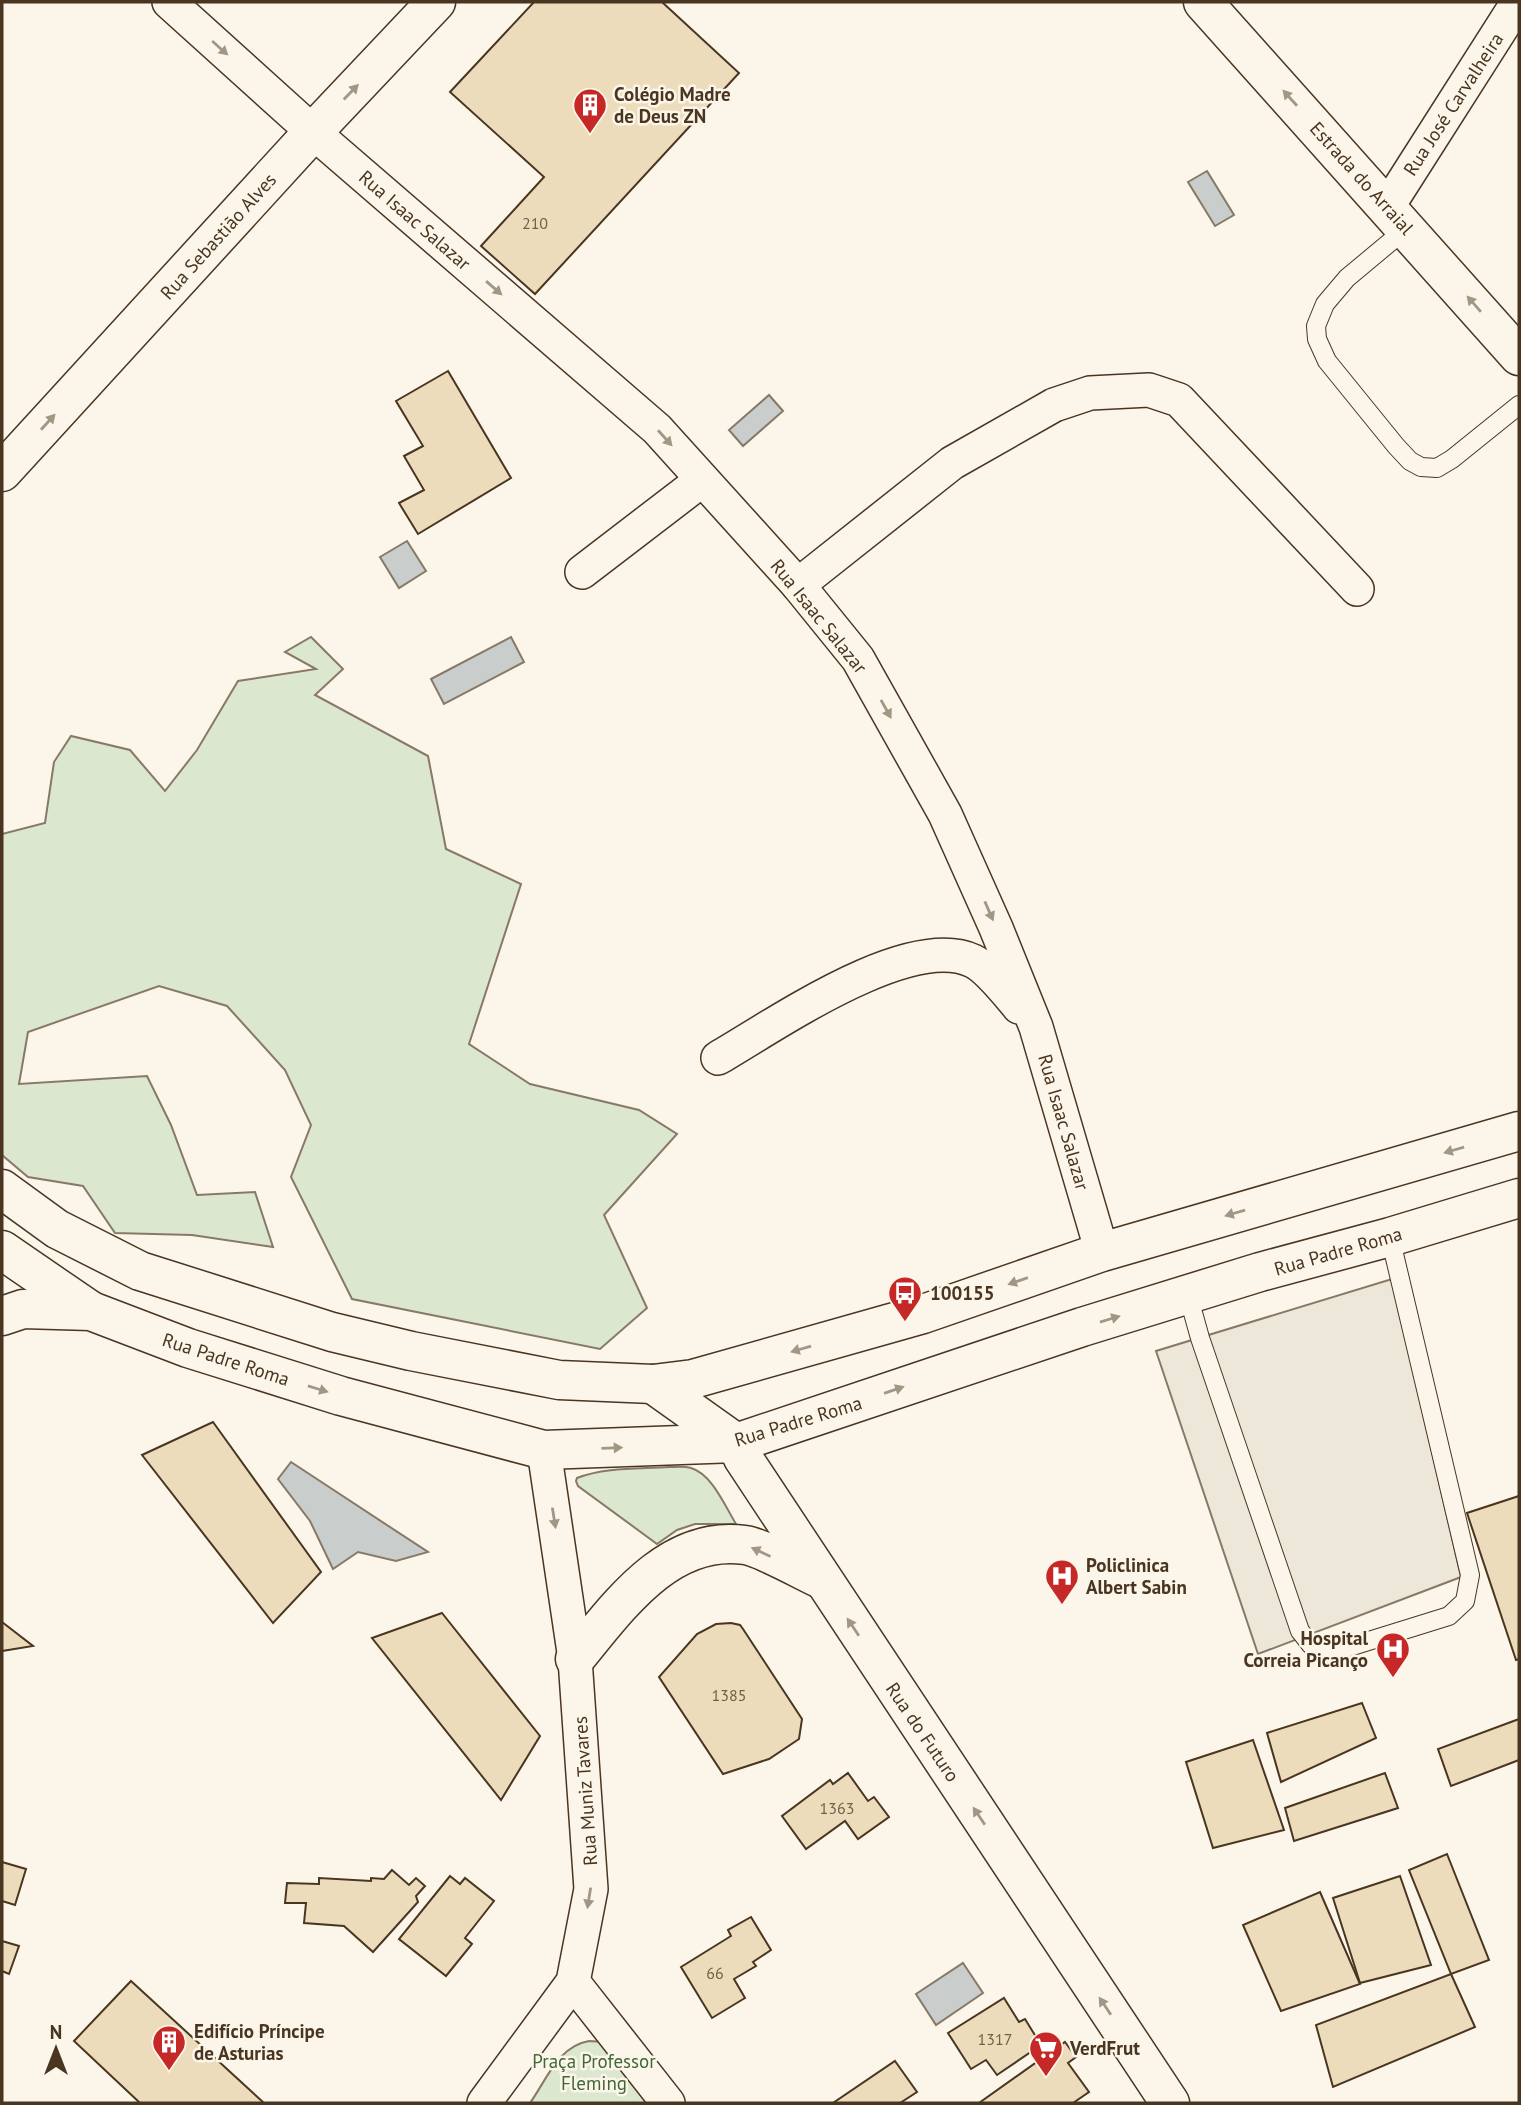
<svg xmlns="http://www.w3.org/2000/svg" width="1521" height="2105" viewBox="0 0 1521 2105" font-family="'PT Sans',sans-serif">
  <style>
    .green { fill: #dce7d0; stroke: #887966; stroke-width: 2 }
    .parking { fill: #ede7d9; stroke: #887966; stroke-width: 2 }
    .water { fill: #c9cecd; stroke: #887966; stroke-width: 2 }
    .building { fill: #ecdcbc; stroke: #4a3520; stroke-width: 2 }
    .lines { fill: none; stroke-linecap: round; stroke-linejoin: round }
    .service-casing { stroke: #4a3520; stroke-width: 20 }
    .minor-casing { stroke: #4a3520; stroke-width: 36 }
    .tertiary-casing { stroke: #4a3520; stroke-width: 41 }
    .secondary-casing { stroke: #4a3520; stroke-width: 41 }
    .primary-casing { stroke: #4a3520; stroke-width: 41 }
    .service { stroke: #fbf6e9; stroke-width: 18 }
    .minor { stroke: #fbf6e9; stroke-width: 33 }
    .tertiary { stroke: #fbf6e9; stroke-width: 38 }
    .secondary { stroke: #fbf6e9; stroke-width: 38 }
    .primary { stroke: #fbf6e9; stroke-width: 38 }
    .oneway { fill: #a29684 }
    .labels { text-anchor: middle; stroke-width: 5; stroke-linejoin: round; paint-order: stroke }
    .number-label { font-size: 16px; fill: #725f47 }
    .poi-label { font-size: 19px; font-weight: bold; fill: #4a3520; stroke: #fbf6e9; text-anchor: start }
    .street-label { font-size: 19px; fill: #4a3520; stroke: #fbf6e9 }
    .park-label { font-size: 19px; fill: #436837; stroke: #fbf6e9 }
  </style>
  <rect width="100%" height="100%" fill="#fbf6e9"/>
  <!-- green -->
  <g class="green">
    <polygon points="311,637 343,669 315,695 428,756 446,849 521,884 469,1044 530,1084 639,1110 677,1134 604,1215 647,1308 600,1349 352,1299 291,1177 311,1125 285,1070 227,1006 159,986 28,1032 19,1084 147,1076 171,1125 197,1195 255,1192 273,1247 192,1235 115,1233 83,1186 28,1177 2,1155 2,834 45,823 54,762 71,736 130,750 165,791 197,750 238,681 316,669 285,652"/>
    <path d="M 669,1467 C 676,1467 684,1466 691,1468 C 712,1474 725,1506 736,1524 L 695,1524 L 677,1530 L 657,1544 L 578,1486 L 576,1481 L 577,1478 C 604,1467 639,1469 669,1467 Z"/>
    <path d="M 589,2041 L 604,2042 L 657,2103 L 530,2103 C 546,2081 558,2046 589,2041 Z"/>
  </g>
  <!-- parking -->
  <polygon class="parking" points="1392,1279 1461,1577 1258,1654 1156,1351"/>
  <!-- water -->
  <g class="water">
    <polygon points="1207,171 1234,215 1215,226 1188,182"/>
    <polygon points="769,395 783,411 743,446 729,430"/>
    <polygon points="407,541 426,571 399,588 380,557"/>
    <polygon points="511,637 524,662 444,704 431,679"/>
    <polygon points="291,1462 428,1552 396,1561 358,1552 333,1569 310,1521 278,1479"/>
    <polygon points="963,1963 983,1993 936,2025 916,1994"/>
  </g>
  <!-- building -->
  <g class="building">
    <polygon points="534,2 662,2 739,73 535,294 481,246 544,177 450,92"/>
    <polygon points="448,371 511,478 418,534 399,503 424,490 404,456 423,446 396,401"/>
    <polygon points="213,1422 321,1572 273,1623 142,1455"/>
    <polygon points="1519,1496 1519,1659 1516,1660 1467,1513"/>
    <polygon points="442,1613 540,1736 501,1800 372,1638"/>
    <polygon points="2,1622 33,1646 2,1651"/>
    <polygon points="731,1623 740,1625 743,1629 802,1719 799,1739 769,1759 723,1774 659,1677 697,1634 716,1624"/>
    <polygon points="1362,1703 1376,1738 1281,1782 1267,1733"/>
    <polygon points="1519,1719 1519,1760 1451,1786 1438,1749"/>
    <polygon points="1253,1740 1284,1830 1213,1848 1186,1762"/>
    <polygon points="848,1773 868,1801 874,1797 889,1817 858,1839 845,1821 806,1849 782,1816 830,1780 833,1784"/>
    <polygon points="1385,1773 1398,1808 1294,1841 1285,1808"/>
    <polygon points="1447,1854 1489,1960 1451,1974 1409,1870"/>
    <polygon points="2,1862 26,1869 15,1905 2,1901"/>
    <polygon points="392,1870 409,1885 416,1878 425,1886 416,1896 418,1902 373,1952 344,1926 304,1923 306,1903 285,1903 287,1883 319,1884 319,1878 371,1881 371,1878 384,1879"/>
    <polygon points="450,1876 460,1884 465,1878 494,1901 465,1938 472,1944 446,1976 399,1939"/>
    <polygon points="1400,1876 1431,1965 1360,1983 1333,1898"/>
    <polygon points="1320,1892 1360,1984 1281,2011 1243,1925"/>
    <polygon points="751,1917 771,1950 753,1962 756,1966 734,1979 745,1998 712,2018 681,1967 731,1936 728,1930"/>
    <polygon points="2,1941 19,1946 9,1974 2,1971"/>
    <polygon points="1451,1974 1475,2027 1333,2087 1316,2025"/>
    <polygon points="131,1981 264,2103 140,2103 74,2041"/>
    <polygon points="1004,1998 1019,2022 1025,2019 1041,2045 997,2075 986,2060 971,2069 948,2033"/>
    <polygon points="1065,2042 1076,2057 1068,2063 1089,2092 1073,2103 979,2103"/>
    <polygon points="895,2061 917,2092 900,2103 833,2103"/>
  </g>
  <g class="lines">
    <!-- service casing -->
    <g class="service-casing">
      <g id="service">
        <polyline points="1407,228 1347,278 1325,304 1316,326 1317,339 1327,361 1396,446 1410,461 1421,467 1437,468 1452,459 1519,405"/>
        <polyline points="1188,1295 1200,1338 1300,1631 1311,1645 1330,1653 1449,1616 1465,1601 1470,1575 1390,1237"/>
      </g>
    </g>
    <!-- minor casing -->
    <g class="minor-casing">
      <g id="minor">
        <polyline points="169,2 313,132 657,429 798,585 858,659 945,814 996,928 1036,1027 1102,1252"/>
        <polyline points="1388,206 1518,2"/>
        <polyline points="582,572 702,480"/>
        <polyline points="798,585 952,463 1054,405 1090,393 1149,390 1179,400 1357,589"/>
        <path d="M 718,1058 C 775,1025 909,931 973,961 C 988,968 1008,994 1019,1007"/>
        <polyline points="573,1982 668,2103"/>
        <polyline points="484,2103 573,1982 591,1889 575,1659 544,1450"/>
      </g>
    </g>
    <!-- tertiary casing -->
    <g class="tertiary-casing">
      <g id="tertiary">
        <polyline points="2,472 313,132 436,2"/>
        <polyline points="2,1250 91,1311"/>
        <polyline points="653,1384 736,1443 743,1458 1170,2103"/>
        <path d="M 575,1659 C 618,1607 668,1534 745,1545 C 761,1547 805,1572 823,1580"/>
      </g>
    </g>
    <!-- secondary casing -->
    <g class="secondary-casing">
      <polyline id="secondary" points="1203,2 1519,356"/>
    </g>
    <!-- primary casing -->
    <g class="primary-casing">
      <g id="primary">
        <polyline points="2,1189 57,1229 140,1271 332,1332 411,1351 559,1380 653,1384 693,1379 923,1314 1102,1252 1519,1131"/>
        <polyline points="2,1316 23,1309 91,1311 188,1348 341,1396 544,1450 736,1443 1082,1327 1260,1272 1390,1237 1519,1198"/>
      </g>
    </g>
    <!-- service -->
    <use href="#service" class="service"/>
    <!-- minor -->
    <use href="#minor" class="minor"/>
    <!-- tertiary -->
    <use href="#tertiary" class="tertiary"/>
    <!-- secondary -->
    <use href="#secondary" class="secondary"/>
    <!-- primary -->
    <use href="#primary" class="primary"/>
  </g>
  <!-- one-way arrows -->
  <defs><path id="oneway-solid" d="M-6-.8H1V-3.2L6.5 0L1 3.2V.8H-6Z" transform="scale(1.75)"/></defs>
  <g class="oneway">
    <use href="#oneway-solid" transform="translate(220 48) rotate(42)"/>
    <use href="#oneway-solid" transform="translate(351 92) rotate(-46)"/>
    <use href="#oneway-solid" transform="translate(1290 98) rotate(-132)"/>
    <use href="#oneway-solid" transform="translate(494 288) rotate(41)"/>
    <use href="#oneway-solid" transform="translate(1474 304) rotate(-131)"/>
    <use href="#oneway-solid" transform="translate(48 422) rotate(-48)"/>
    <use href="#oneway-solid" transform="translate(665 438) rotate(48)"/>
    <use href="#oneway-solid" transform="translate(886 709) rotate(61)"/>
    <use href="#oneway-solid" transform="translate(989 911) rotate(66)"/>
    <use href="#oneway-solid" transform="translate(1454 1150) rotate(164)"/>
    <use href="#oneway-solid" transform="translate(1235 1213) rotate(164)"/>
    <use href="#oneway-solid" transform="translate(1018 1281) rotate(161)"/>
    <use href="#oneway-solid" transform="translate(1110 1319) rotate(-17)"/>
    <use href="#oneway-solid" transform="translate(801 1349) rotate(164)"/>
    <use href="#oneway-solid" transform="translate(318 1389) rotate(17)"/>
    <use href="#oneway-solid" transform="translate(894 1390) rotate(-19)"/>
    <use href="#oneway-solid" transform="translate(612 1448) rotate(-2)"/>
    <use href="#oneway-solid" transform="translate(554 1518) rotate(81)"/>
    <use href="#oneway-solid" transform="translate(761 1552) rotate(-155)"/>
    <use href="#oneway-solid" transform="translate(853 1627) rotate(-124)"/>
    <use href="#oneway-solid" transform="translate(979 1816) rotate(-124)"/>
    <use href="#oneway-solid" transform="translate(589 1898) rotate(99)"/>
    <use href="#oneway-solid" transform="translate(1105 2006) rotate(-124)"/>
  </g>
  <!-- icons -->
  <defs>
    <g id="building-pin" transform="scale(1.75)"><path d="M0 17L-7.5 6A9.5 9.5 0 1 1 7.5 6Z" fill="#c62828" stroke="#fbf6e9"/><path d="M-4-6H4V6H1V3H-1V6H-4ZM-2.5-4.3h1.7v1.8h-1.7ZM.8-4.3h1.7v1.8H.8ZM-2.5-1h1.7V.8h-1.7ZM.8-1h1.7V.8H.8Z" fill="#fff"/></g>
    <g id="bus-pin" transform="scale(1.75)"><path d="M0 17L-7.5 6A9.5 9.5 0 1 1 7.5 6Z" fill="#c62828" stroke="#fbf6e9"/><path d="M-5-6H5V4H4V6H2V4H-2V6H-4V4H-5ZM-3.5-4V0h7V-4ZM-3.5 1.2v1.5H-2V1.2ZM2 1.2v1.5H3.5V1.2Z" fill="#fff"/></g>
    <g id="hospital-pin" transform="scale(1.75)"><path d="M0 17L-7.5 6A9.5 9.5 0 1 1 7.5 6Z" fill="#c62828" stroke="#fbf6e9"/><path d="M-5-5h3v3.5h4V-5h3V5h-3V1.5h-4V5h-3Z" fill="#fff"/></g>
    <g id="supermarket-pin" transform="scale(1.75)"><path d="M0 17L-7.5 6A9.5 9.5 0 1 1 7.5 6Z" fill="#c62828" stroke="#fbf6e9"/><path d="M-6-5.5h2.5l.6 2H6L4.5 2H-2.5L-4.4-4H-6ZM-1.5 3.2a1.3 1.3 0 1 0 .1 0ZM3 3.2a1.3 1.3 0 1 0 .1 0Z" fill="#fff"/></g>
  </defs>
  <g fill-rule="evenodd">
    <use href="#building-pin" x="590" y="105"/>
    <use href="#bus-pin" x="905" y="1293"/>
    <use href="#hospital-pin" x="1062" y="1576"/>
    <use href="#hospital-pin" x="1393" y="1649"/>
    <use href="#building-pin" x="169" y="2042"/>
    <use href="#supermarket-pin" x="1046" y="2048"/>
  </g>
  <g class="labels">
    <!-- number labels -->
    <g class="number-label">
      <text x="535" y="229">210</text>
      <text x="729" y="1701">1385</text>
      <text x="837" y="1814">1363</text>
      <text x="715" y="1979">66</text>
      <text x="995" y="2045">1317</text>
    </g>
    <!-- poi labels -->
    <g class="poi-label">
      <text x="614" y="101">Colégio Madre<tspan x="614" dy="22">de Deus ZN</tspan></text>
      <text x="930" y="1300">100155</text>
      <text x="1086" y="1572">Policlinica<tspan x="1086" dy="22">Albert Sabin</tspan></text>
      <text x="1368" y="1645" text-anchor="end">Hospital<tspan x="1368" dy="22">Correia Picanço</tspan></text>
      <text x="194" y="2038">Edifício Príncipe<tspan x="194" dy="22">de Asturias</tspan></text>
      <text x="1070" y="2055">VerdFrut</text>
    </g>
    <!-- street labels -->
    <g class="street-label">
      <text transform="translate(1453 104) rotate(-57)" y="7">Rua José Carvalheira</text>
      <text transform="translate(1362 178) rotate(48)" y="7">Estrada do Arraial</text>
      <text transform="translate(415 220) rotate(41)" y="7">Rua Isaac Salazar</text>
      <text transform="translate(218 236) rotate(-48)" y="7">Rua Sebastião Alves</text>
      <text transform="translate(819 616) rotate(51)" y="7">Rua Isaac Salazar</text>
      <text transform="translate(1064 1122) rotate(74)" y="7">Rua Isaac Salazar</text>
      <text transform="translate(1338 1251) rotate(-16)" y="7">Rua Padre Roma</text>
      <text transform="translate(226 1359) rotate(18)" y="7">Rua Padre Roma</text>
      <text transform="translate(798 1421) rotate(-17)" y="7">Rua Padre Roma</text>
      <text transform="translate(923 1732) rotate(56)" y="7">Rua do Futuro</text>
      <text transform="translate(585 1791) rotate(-94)" y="7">Rua Muniz Tavares</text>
    </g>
    <!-- park labels -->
    <g class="park-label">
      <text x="594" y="2068">Praça Professor<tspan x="594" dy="22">Fleming</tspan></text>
    </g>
  </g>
  <!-- border -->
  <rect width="1521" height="2105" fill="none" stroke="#4a3520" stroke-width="7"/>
  <!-- north arrow -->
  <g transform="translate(56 2049)" stroke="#fbf6e9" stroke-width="5" paint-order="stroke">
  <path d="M0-5L12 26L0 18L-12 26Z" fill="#4a3520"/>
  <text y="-10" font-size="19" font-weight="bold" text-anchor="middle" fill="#4a3520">N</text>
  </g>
</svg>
